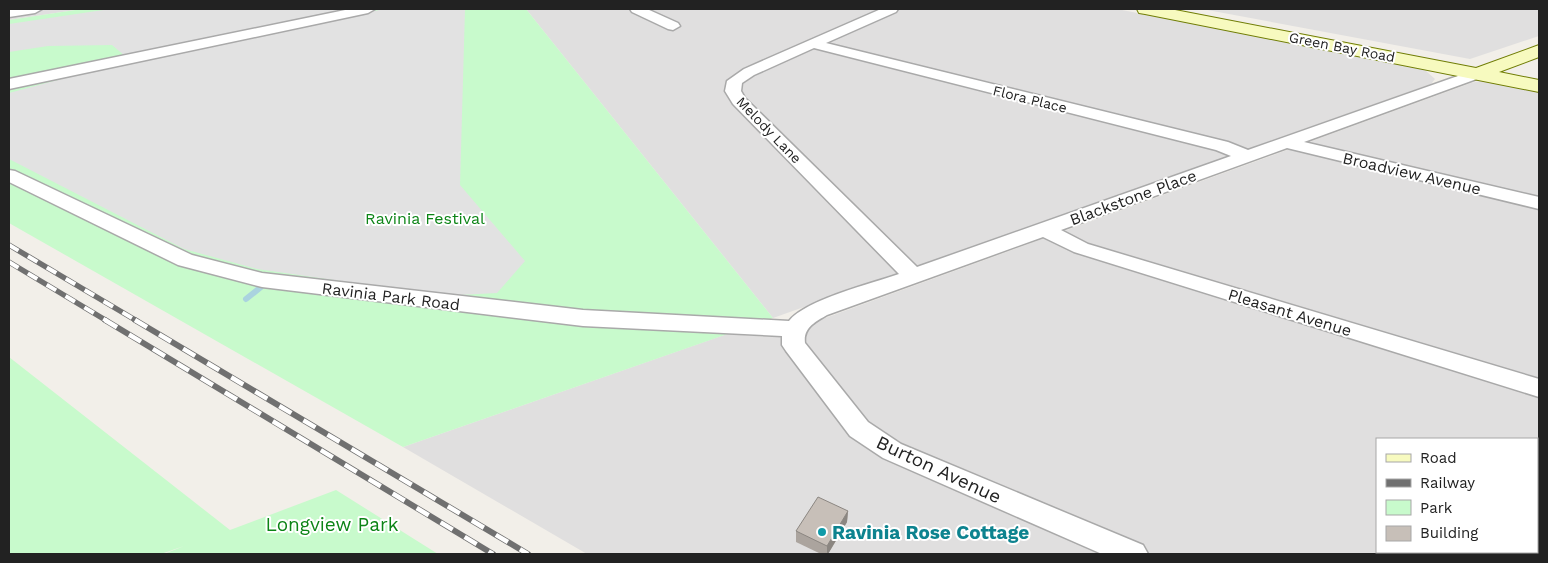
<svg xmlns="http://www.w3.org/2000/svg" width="1548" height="563" viewBox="0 0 1548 563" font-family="'Work Sans',sans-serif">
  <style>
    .residential { fill: #e0dfdf; fill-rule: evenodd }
    .park { fill: #c8facc }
    .parking { fill: #e2e2e2 }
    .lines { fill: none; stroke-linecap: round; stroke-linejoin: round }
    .stream { stroke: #aad3df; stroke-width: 6 }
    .street-casing { stroke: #a9a9a9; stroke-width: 3 }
    .secondary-casing { stroke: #707d05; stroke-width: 2 }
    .street { fill: #fff; fill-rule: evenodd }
    .secondary { fill: #f7fabf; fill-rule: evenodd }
    .rail-far1-casing { stroke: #707070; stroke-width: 5.5 }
    .rail-casing { stroke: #707070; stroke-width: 6 }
    .rail-far1 { stroke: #fff; stroke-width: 4; stroke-dasharray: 11; stroke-linecap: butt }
    .rail { stroke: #fff; stroke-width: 4.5; stroke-dasharray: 14; stroke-linecap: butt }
    .wall { fill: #aba49e }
    .shaded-wall { fill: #8b8681 }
    .building { fill: #c7bfb8; stroke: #8b8681 }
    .culture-dot { fill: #0f9aa8; stroke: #fff; stroke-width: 2 }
    .labels { text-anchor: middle; stroke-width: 4; stroke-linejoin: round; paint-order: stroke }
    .far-street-label { font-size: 14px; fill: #222; stroke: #fff }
    .street-label { font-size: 16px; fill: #222; stroke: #fff }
    .park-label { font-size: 16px; fill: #0c8416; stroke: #fff }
    .near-street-label { font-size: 19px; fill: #222; stroke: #fff }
    .near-park-label { font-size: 19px; fill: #0c8416; stroke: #fff }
    .near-culture-label { font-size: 19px; font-weight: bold; fill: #0d838f; stroke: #fff; text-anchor: start }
  </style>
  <rect width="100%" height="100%" fill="#f2efe9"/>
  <!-- residential -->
  <g class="residential">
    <polygon points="9,9 82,9 9,20"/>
    <polygon points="526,9 1117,9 1416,68 1426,71 1435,79 1431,84 773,318"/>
    <polygon points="1202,9 1539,9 1539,36 1470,59"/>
    <path d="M 1480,81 L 1539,91 L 1539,554 L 587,554 L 403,447 L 727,334 L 773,337 L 1471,83 ZM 1377,439 L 1537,439 L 1537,552 L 1377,552 Z"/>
  </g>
  <!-- park -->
  <g class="park">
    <polygon points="82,9 526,9 773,318 403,447 9,223 9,20"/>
    <polygon points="9,357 230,530 336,490 438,554 164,554 184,546 161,554 9,554"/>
  </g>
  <!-- parking -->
  <g class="parking">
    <polygon points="110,9 356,9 125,56 112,45 48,46 9,52 9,24"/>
    <polygon points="384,9 465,9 460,185 525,261 497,293 460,295 375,286 257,269 184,249 9,159 9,93 106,67"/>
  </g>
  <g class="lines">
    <!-- stream -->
    <polyline class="stream" points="246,299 261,287"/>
    <!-- street casing -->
    <g class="street-casing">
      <g id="street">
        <polygon points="9,9 42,9 35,13 9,17"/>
        <polygon points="350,9 375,9 368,13 9,89 9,79"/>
        <polygon points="630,9 647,9 678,23 680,26 673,30 668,29 632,12"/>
        <path d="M 881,9 L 898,9 L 896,12 L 826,43 L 1228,142 L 1248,150 L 1472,71 L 1482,71 L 1485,74 L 1482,77 L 1304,142 L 1539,197 L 1539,209 L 1287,148 L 1061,230 L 1088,244 L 1539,379 L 1539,397 L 1074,252 L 1043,237 L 827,315 C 815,322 803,328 805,343 L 868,422 L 901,444 L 1143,545 L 1148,554 L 1102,554 L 883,458 L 850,436 L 786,351 L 782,345 L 782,336 L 583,326 L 262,287 L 178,265 L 9,182 L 9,170 L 15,171 L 192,255 L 262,273 L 583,310 L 789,321 C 805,300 873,283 899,274 L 733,104 L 725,91 L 727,81 L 744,69 ZM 814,48 L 1216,150 L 1231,156 L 917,267 L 745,98 L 741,91 L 742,83 L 754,75 Z"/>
      </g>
    </g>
    <!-- secondary casing -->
    <g class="secondary-casing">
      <polygon id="secondary" points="1137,9 1170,9 1476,68 1539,45 1539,57 1499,72 1539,80 1539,92 1145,14 1139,13"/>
    </g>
    <!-- street -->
    <use href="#street" class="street"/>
    <!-- secondary -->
    <use href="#secondary" class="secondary"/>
    <!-- rail-far1 casing -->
    <g class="rail-far1-casing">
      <g id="rail-far1">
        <polyline points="9,245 137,321"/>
        <polyline points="9,262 107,321"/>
      </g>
    </g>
    <!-- rail casing -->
    <g class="rail-casing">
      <g id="rail">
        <polyline points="105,320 493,554"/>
        <polyline points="135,320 528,554"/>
      </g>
    </g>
    <!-- rail-far1 -->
    <use href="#rail-far1" class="rail-far1"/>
    <!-- rail -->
    <use href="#rail" class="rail"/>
  </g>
  <!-- wall -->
  <polygon class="wall" points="848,511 847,522 828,554 821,554 796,542 796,531"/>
  <!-- shaded-wall -->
  <polygon class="shaded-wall" points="848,511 847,522 828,554 827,554 827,546"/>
  <!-- building -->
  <polygon class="building" points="818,497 848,511 827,546 796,531"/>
  <!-- markers -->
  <circle class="culture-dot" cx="822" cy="532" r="5"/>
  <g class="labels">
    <!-- far-street labels -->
    <g class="far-street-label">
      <text transform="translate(1342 47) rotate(11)" y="5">Green Bay Road</text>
      <text transform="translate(1030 99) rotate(14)" y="5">Flora Place</text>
      <text transform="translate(769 130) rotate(46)" y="5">Melody Lane</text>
    </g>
    <!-- street labels -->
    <g class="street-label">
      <text transform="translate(1412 173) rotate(13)" y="6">Broadview Avenue</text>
      <text transform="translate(1133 197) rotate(-20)" y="6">Blackstone Place</text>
      <text transform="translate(391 296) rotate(7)" y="6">Ravinia Park Road</text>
      <text transform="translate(1290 312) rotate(17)" y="6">Pleasant Avenue</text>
    </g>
    <!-- park labels -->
    <g class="park-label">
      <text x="425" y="224">Ravinia Festival</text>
    </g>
    <!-- near-street labels -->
    <g class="near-street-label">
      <text transform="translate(939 469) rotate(25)" y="7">Burton Avenue</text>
    </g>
    <!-- near-park labels -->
    <g class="near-park-label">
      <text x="332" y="531">Longview Park</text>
    </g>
    <!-- near-culture labels -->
    <g class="near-culture-label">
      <text x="832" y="539">Ravinia Rose Cottage</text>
    </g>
  </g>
  <!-- border -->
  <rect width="1548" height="563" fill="none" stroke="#222222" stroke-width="20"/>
  <!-- legend -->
  <rect x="1376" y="438" width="162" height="115" fill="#ffffff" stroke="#a7a7a7"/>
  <rect x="1386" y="454" width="25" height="8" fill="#f7fabf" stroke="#a7a7a7"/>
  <text x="1420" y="463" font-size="15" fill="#222222">Road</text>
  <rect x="1386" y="479" width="25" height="8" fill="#707070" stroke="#a7a7a7"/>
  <text x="1420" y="488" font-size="15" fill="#222222">Railway</text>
  <rect x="1386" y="500" width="25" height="15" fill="#c8facc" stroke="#a7a7a7"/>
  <text x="1420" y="513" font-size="15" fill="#222222">Park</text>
  <rect x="1386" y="526" width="25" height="15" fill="#c7bfb8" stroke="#a7a7a7"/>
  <text x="1420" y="538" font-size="15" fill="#222222">Building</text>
</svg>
